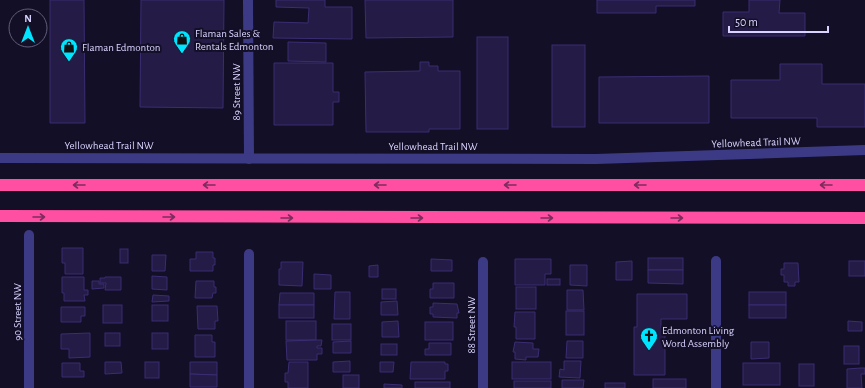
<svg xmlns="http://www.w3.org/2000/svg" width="865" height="388" viewBox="0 0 865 388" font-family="'Alegreya Sans',sans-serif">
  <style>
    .building { fill: #241b47; stroke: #3b2d73 }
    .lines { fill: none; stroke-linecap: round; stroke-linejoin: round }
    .street { stroke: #3d3a85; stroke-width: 10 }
    .highway { stroke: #ff4fa3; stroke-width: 12 }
    .oneway { stroke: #7d2c5e }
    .labels { text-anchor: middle; stroke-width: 4; stroke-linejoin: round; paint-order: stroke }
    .poi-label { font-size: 11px; fill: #d9d4ff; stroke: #130f26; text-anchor: start }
    .street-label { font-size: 11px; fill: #d9d4ff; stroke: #130f26 }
  </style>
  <rect width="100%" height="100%" fill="#130f26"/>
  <!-- building -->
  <g class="building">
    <polygon points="50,0 84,0 85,123 50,123"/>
    <polygon points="141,0 224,0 223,108 140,107"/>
    <polygon points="276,0 325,0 325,7 352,7 352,39 273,38 274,22 308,23 309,8 276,7"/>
    <polygon points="365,0 453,0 453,37 366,38"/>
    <polygon points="597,0 695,0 695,6 656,6 656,13 597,13"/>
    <polygon points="749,0 780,0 779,13 805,13 805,36 723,36 723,12 749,12"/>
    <rect x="477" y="37" width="31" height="92"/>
    <polygon points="288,42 326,43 326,62 288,61"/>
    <rect x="552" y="45" width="33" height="82"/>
    <polygon points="420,62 429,62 429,66 438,66 438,71 460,71 460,129 429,129 429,132 366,132 365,72 420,71"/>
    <polygon points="274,63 333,63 333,92 339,92 339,102 333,102 333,125 274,125"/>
    <polygon points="780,64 822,64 822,84 865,84 865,127 817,127 817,118 731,118 731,80 780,80"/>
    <polygon points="709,76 709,123 599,123 599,77"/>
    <polygon points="62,248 83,248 83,274 65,274 65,263 62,263"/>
    <rect x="120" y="249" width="8" height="14"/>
    <polygon points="196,252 213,252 213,258 215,258 215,265 213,265 213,271 190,271 190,259 196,259"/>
    <polygon points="152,255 166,255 165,271 152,271"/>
    <rect x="648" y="258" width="35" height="12"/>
    <polygon points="431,259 452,260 452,271 431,271"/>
    <polygon points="515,259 551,259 551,274 545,274 545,285 515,285"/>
    <polygon points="632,261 632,280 616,280 616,262"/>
    <rect x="849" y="261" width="16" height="15"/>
    <polygon points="281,262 303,262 302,286 279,285 279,269 281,269"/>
    <polygon points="784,263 798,263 799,282 795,282 795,286 788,286 788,282 784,282 784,275 781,275 781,269 784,269"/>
    <polygon points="378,265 378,277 369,277 369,266"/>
    <polygon points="570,265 587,265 587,286 570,285"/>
    <polygon points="648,270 683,270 683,284 648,283"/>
    <polygon points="314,274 331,275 331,289 314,289"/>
    <polygon points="152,276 167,277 167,290 152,289"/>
    <polygon points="62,277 84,277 84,290 88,290 88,295 84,295 85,301 64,301 64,293 62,293"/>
    <polygon points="105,277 121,277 121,290 105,290 106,283 100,283 100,278 105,278"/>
    <rect x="547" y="279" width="13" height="6"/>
    <polygon points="92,281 99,281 99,284 104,284 104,288 92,289"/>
    <polygon points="196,281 214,281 214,287 216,287 216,293 213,293 212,298 195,298"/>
    <polygon points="433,283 454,283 454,298 430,298 430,289 433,289"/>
    <rect x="516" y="287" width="20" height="22"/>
    <rect x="382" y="289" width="14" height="10"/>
    <polygon points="567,290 583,290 584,310 567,310"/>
    <polygon points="335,292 350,292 350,319 334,319"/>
    <rect x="749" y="292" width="37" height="13"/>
    <polygon points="280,293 314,293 314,305 279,305"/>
    <polygon points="637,294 687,294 687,319 661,319 661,328 665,328 665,375 634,375 634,327 637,327"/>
    <polygon points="153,295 169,296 169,301 152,302"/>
    <polygon points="397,301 398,315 381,315 381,302"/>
    <polygon points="433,303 457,304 459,313 457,313 457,318 433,317 433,314 430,314 430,307 433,307"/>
    <rect x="103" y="305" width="19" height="18"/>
    <rect x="152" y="305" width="16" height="16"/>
    <rect x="279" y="305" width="35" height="13"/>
    <rect x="749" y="305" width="37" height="13"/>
    <polygon points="197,306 217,306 218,321 215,321 215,329 198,329"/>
    <polygon points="61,307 85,307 85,316 81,316 81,322 61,322"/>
    <rect x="566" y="311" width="18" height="24"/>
    <polygon points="515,312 535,312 535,339 516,339 516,327 514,327"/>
    <rect x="286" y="321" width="30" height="19"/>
    <polygon points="398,321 399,337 382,337 382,322"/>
    <polygon points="848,321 862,322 862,331 848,331"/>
    <rect x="425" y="322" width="28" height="18"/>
    <rect x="332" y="324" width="19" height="16"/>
    <polygon points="90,333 90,357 69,358 69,349 61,349 61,334"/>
    <rect x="105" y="333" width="15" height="13"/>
    <rect x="152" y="333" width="16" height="16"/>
    <polygon points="195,335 212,335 212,342 215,342 215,357 195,357"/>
    <polygon points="317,340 322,340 321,346 317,346 317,348 322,348 322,354 317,354 317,360 287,360 286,341"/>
    <polygon points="351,341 351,353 333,353 333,342"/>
    <polygon points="567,341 583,341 583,358 566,358"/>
    <polygon points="515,342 533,343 533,349 539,349 538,357 526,357 526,360 515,359 515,352 513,352"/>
    <polygon points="751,342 769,342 769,358 751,359"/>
    <polygon points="429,343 451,343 451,355 425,355 425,349 429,349"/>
    <rect x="381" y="344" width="16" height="11"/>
    <rect x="844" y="346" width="15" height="18"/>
    <polygon points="350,361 350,372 333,372 333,362"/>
    <polygon points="564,361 581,361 580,378 559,377 560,369 564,370"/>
    <polygon points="105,362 121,362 122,373 105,374"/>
    <rect x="145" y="362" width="14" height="16"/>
    <polygon points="190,362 217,362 217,375 190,374"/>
    <polygon points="289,362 308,362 308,388 288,388 288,382 285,382 285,373 288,373"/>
    <polygon points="380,362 394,362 393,372 380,372"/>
    <polygon points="411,362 445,362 445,364 448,364 448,371 445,371 445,379 410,379"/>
    <rect x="512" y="362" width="39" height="17"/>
    <polygon points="62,363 80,363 80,371 84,371 84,377 62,377"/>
    <rect x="743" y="363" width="37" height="22"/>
    <rect x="799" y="364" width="15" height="22"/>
    <polygon points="861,368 865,368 865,374 861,374 862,388 847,388 847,369"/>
    <polygon points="190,374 217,375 217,387 190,387"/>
    <rect x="343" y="375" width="16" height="13"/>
    <rect x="653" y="379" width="33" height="9"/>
    <polygon points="562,380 584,380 583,388 562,388"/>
    <rect x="514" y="381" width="37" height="7"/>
    <rect x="415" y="382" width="35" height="6"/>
    <rect x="605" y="383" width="20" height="5"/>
    <polygon points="384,384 402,385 402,388 384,388"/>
  </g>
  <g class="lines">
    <!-- street -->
    <g class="street">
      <polyline points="248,0 249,159"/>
      <polyline points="0,158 596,159 865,150"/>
      <polyline points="29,235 29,388"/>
      <polyline points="716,261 716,388"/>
      <polyline points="483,262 483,388"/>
      <polyline points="249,388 249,254"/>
    </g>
    <!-- highway -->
    <g class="highway">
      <polyline points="0,185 865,185"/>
      <polyline points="0,216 865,218"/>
    </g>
  </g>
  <!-- one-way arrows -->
  <defs><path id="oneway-shaft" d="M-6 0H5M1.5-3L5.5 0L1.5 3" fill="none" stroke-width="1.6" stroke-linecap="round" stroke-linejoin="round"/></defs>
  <g class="oneway">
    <use href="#oneway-shaft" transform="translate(79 185) rotate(180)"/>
    <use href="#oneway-shaft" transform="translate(209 185) rotate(180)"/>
    <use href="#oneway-shaft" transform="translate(380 185) rotate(180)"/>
    <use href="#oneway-shaft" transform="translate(510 185) rotate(180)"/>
    <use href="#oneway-shaft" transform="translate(640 185) rotate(180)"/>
    <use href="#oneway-shaft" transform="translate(826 185) rotate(180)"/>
    <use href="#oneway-shaft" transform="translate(39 217)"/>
    <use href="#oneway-shaft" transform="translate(169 217)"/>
    <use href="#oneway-shaft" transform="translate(287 218)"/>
    <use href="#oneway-shaft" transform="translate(417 218)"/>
    <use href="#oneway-shaft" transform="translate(547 218)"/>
    <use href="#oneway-shaft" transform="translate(677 218)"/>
  </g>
  <!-- icons -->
  <defs>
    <g id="shop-pin" transform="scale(0.9)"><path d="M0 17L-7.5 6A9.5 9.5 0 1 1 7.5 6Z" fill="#00e5ff" stroke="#130f26"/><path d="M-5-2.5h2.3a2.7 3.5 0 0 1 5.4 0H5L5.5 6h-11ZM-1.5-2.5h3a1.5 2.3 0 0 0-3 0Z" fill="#111"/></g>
    <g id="church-pin" transform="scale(0.9)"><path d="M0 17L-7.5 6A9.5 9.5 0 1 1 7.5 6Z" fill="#00e5ff" stroke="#130f26"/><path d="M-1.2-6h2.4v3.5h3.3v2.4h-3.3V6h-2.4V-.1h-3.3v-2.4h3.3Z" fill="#111"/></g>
  </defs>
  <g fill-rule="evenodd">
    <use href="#shop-pin" x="182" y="39"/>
    <use href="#shop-pin" x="69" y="47"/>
    <use href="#church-pin" x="649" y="336"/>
  </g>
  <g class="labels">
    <!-- poi labels -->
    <g class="poi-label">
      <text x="195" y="37">Flaman Sales &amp;<tspan x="195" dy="13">Rentals Edmonton</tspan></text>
      <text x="82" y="51">Flaman Edmonton</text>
      <text x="662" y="334">Edmonton Living<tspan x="662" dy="13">Word Assembly</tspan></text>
    </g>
    <!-- street labels -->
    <g class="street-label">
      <text transform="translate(236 92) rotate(-90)" y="4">89 Street NW</text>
      <text transform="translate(756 142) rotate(-2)" y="4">Yellowhead Trail NW</text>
      <text x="109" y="149">Yellowhead Trail NW</text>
      <text x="433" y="150">Yellowhead Trail NW</text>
      <text transform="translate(17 312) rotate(-90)" y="4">90 Street NW</text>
      <text transform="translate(471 325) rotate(-90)" y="4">88 Street NW</text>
    </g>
  </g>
  <!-- north arrow -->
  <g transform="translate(28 28)"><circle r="19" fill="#130f26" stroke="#625e7d"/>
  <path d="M0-3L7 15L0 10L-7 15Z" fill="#00e5ff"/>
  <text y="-6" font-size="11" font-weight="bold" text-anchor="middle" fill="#d9d4ff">N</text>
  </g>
  <!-- scale -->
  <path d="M729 26v6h99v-6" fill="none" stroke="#d9d4ff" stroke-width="2"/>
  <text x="735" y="26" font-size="12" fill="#d9d4ff" stroke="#130f26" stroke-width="3" paint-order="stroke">50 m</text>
</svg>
